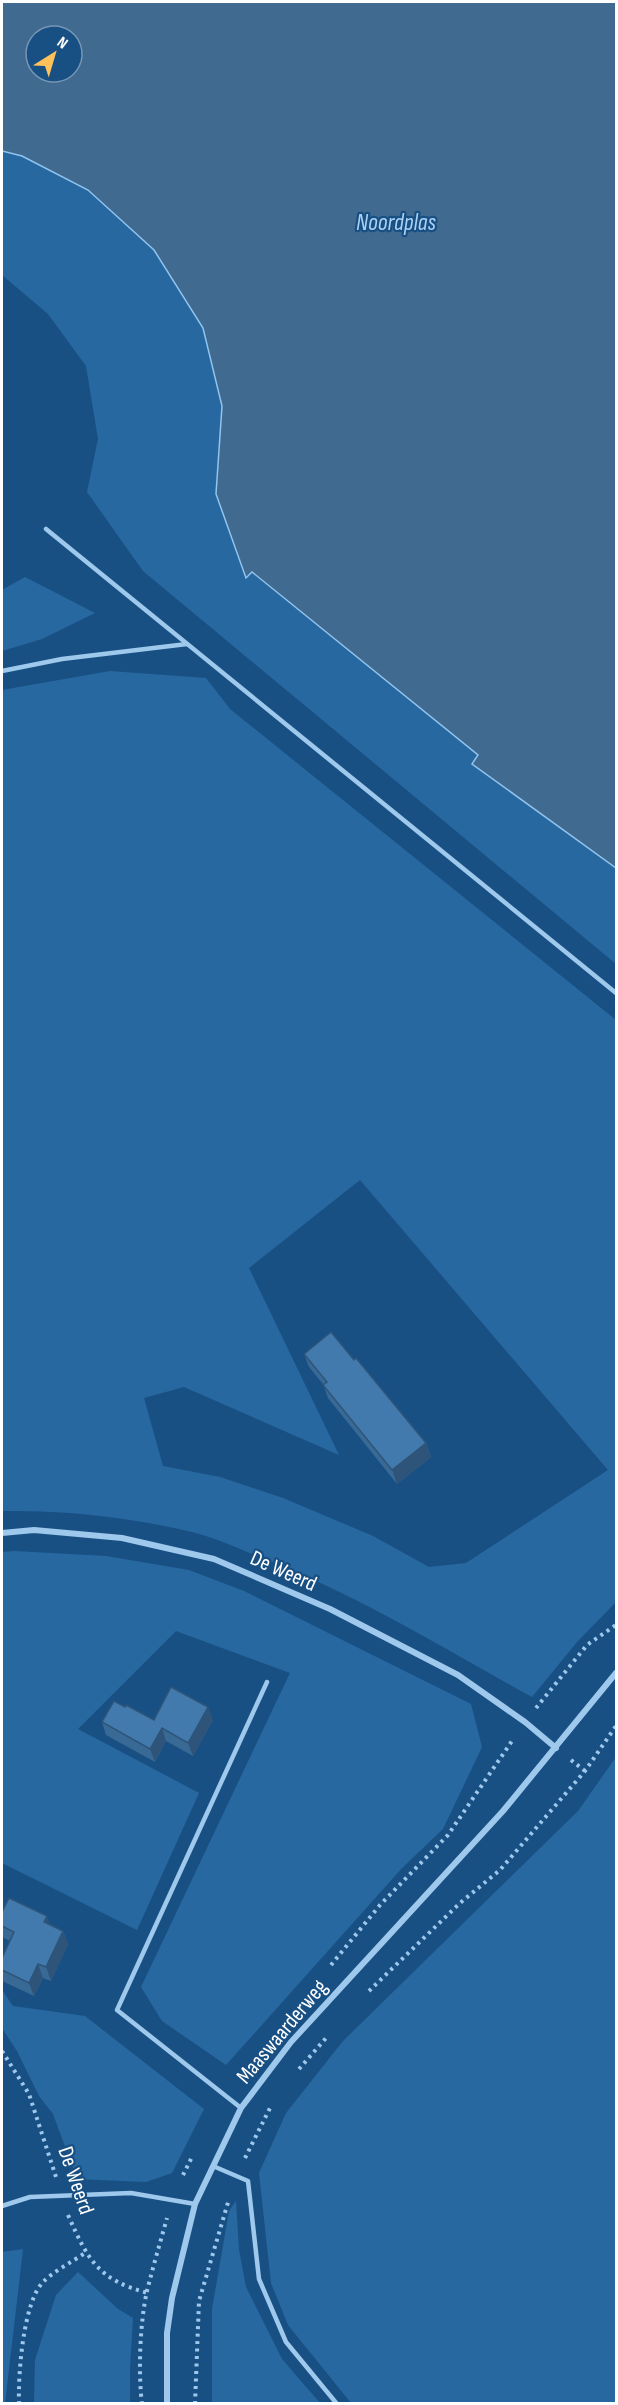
<svg xmlns="http://www.w3.org/2000/svg" width="618" height="2405" viewBox="0 0 618 2405" font-family="'Sofia Sans Condensed',sans-serif">
  <style>
    .green { fill: #2868a1; fill-rule: evenodd }
    .water { fill: #416a90; stroke: #91c4ee; stroke-width: 1.5; fill-rule: evenodd }
    .lines { fill: none; stroke-linecap: round; stroke-linejoin: round }
    .path { stroke: #9ec8ec; stroke-width: 4; stroke-dasharray: 3 4.5; stroke-linecap: butt }
    .lane { stroke: #9ec8ec; stroke-width: 4.5 }
    .street { stroke: #9ec8ec; stroke-width: 6 }
    .wall { fill: #396995 }
    .shaded-wall { fill: #2e5579 }
    .building { fill: #427aad; stroke: #2e5579; stroke-width: 1.5 }
    .labels { text-anchor: middle; stroke-width: 4.5; stroke-linejoin: round; paint-order: stroke }
    .street-label { font-size: 22px; fill: #fff; stroke: #195084 }
    .water-label { font-size: 24px; font-style: italic; fill: #aad1f3; stroke: #195084 }
  </style>
  <rect width="100%" height="100%" fill="#195084"/>
  <!-- green -->
  <g class="green">
    <polygon points="2,151 22,156 88,190 154,250 203,328 223,406 216,494 246,577 251,572 478,755 472,764 616,868 616,964 143,571 87,492 98,439 86,366 48,314 2,275"/>
    <polygon points="25,577 95,613 42,639 2,651 2,590"/>
    <path d="M 110,671 L 206,678 L 230,709 L 616,1020 L 616,1602 L 577,1642 L 532,1697 C 443,1648 356,1594 260,1557 C 238,1548 215,1538 192,1532 C 129,1517 65,1510 2,1511 L 2,690 ZM 360,1180 L 608,1470 L 466,1563 L 429,1567 L 373,1536 L 283,1498 L 220,1477 L 163,1466 L 144,1398 L 184,1387 L 339,1455 L 249,1268 Z"/>
    <polygon points="15,1551 106,1556 189,1570 244,1591 471,1704 482,1747 443,1829 402,1868 226,2065 162,2021 141,1987 290,1673 176,1631 78,1729 199,1793 137,1930 2,1863 2,1552"/>
    <polygon points="616,1757 616,2403 351,2403 288,2325 271,2283 259,2173 286,2113 343,2041 578,1811"/>
    <polygon points="2,1990 13,2006 85,2016 204,2109 172,2173 146,2182 77,2179 53,2114 39,2096 17,2051 2,2028"/>
    <polygon points="236,2201 239,2250 246,2287 282,2359 320,2403 212,2403 212,2309 229,2211"/>
    <polygon points="23,2249 5,2403 2,2403 2,2252"/>
    <polygon points="78,2272 118,2309 133,2318 130,2369 130,2403 34,2403 35,2360 56,2295"/>
  </g>
  <!-- water -->
  <path class="water" d="M 2,2 L 616,2 L 616,868 L 472,764 L 478,755 L 252,572 L 246,578 L 216,494 L 222,406 L 203,328 L 154,250 L 88,190 L 22,156 L 2,151 ZM 36,36 L 72,36 L 72,72 L 36,72 Z"/>
  <g class="lines">
    <!-- path -->
    <g class="path">
      <polyline points="536,1708 587,1645 616,1625"/>
      <polyline points="571,1760 585,1771"/>
      <polyline points="331,1965 380,1905 448,1835 514,1738"/>
      <polyline points="369,1991 460,1903 500,1870 585,1771 616,1726"/>
      <polyline points="2,2051 29,2094 56,2177"/>
      <polyline points="299,2069 326,2038"/>
      <polyline points="245,2158 271,2106"/>
      <polyline points="183,2175 193,2155"/>
      <path d="M 68,2215 C 88,2260 98,2280 148,2293"/>
      <path d="M 19,2404 C 18,2375 23,2303 43,2282 C 54,2271 72,2262 85,2253"/>
      <path d="M 142,2404 C 138,2372 140,2322 147,2291 C 153,2267 160,2243 167,2218"/>
      <polyline points="195,2404 199,2301 229,2199"/>
    </g>
    <!-- lane -->
    <g class="lane">
      <polyline points="46,529 616,993"/>
      <polyline points="2,671 62,659 187,644"/>
      <polyline points="241,2108 117,2010 267,1682"/>
      <polyline points="213,2166 248,2181 259,2279 286,2342 337,2404"/>
      <polyline points="2,2206 30,2197 131,2193 195,2204"/>
    </g>
    <!-- street -->
    <g class="street">
      <polyline points="2,1533 34,1530 122,1538 214,1559 330,1609 458,1675 525,1722 556,1748"/>
      <polyline points="167,2404 167,2333 172,2298 195,2204 241,2108 291,2042 503,1811 616,1673"/>
    </g>
  </g>
  <!-- wall -->
  <g class="wall">
    <polygon points="304,1354 354,1360 426,1443 431,1457 397,1484 328,1398 323,1384 309,1367"/>
    <polygon points="125,1707 154,1720 213,1720 193,1756 166,1741 155,1762 106,1735 102,1722"/>
    <polygon points="2,1912 50,1924 63,1931 68,1944 51,1981 43,1978 34,1996 2,1981 2,1958 10,1941 2,1937"/>
  </g>
  <!-- shaded-wall -->
  <g class="shaded-wall">
    <polygon points="426,1443 431,1457 397,1484 392,1470"/>
    <polygon points="208,1707 213,1720 193,1756 188,1743"/>
    <polygon points="162,1728 166,1741 155,1762 150,1749"/>
    <polygon points="47,1916 52,1929 44,1922"/>
    <polygon points="63,1931 68,1944 51,1981 46,1967"/>
    <polygon points="38,1964 43,1978 34,1996 29,1983"/>
  </g>
  <!-- building -->
  <g class="building">
    <polygon points="331,1332 354,1360 356,1358 426,1443 392,1470 323,1385 327,1382 304,1354"/>
    <polygon points="171,1687 208,1707 188,1743 162,1728 150,1749 102,1722 114,1701 125,1707 126,1705 154,1720"/>
    <polygon points="9,1898 47,1916 44,1922 63,1931 46,1967 38,1964 29,1983 2,1970 2,1958 14,1932 2,1926 2,1912"/>
  </g>
  <g class="labels">
    <!-- street labels -->
    <g class="street-label">
      <text transform="translate(284 1570) rotate(24)" y="8">De Weerd</text>
      <text transform="translate(281 2031) rotate(-50)" y="8">Maaswaarderweg</text>
      <text transform="translate(77 2180) rotate(71)" y="8">De Weerd</text>
    </g>
    <!-- water labels -->
    <g class="water-label">
      <text x="396" y="230">Noordplas</text>
    </g>
  </g>
  <!-- border -->
  <rect width="618" height="2405" fill="none" stroke="#ffffff" stroke-width="6"/>
  <!-- north arrow -->
  <g transform="translate(54 54) rotate(37)"><circle r="28" fill="#195084" stroke="#7596b5" stroke-width="1.5"/>
  <path d="M0-4.5L10 22L0 15L-10 22Z" fill="#ffc25a"/>
  <text y="-9" font-size="16" font-weight="bold" text-anchor="middle" fill="#ffffff">N</text>
  </g>
</svg>
